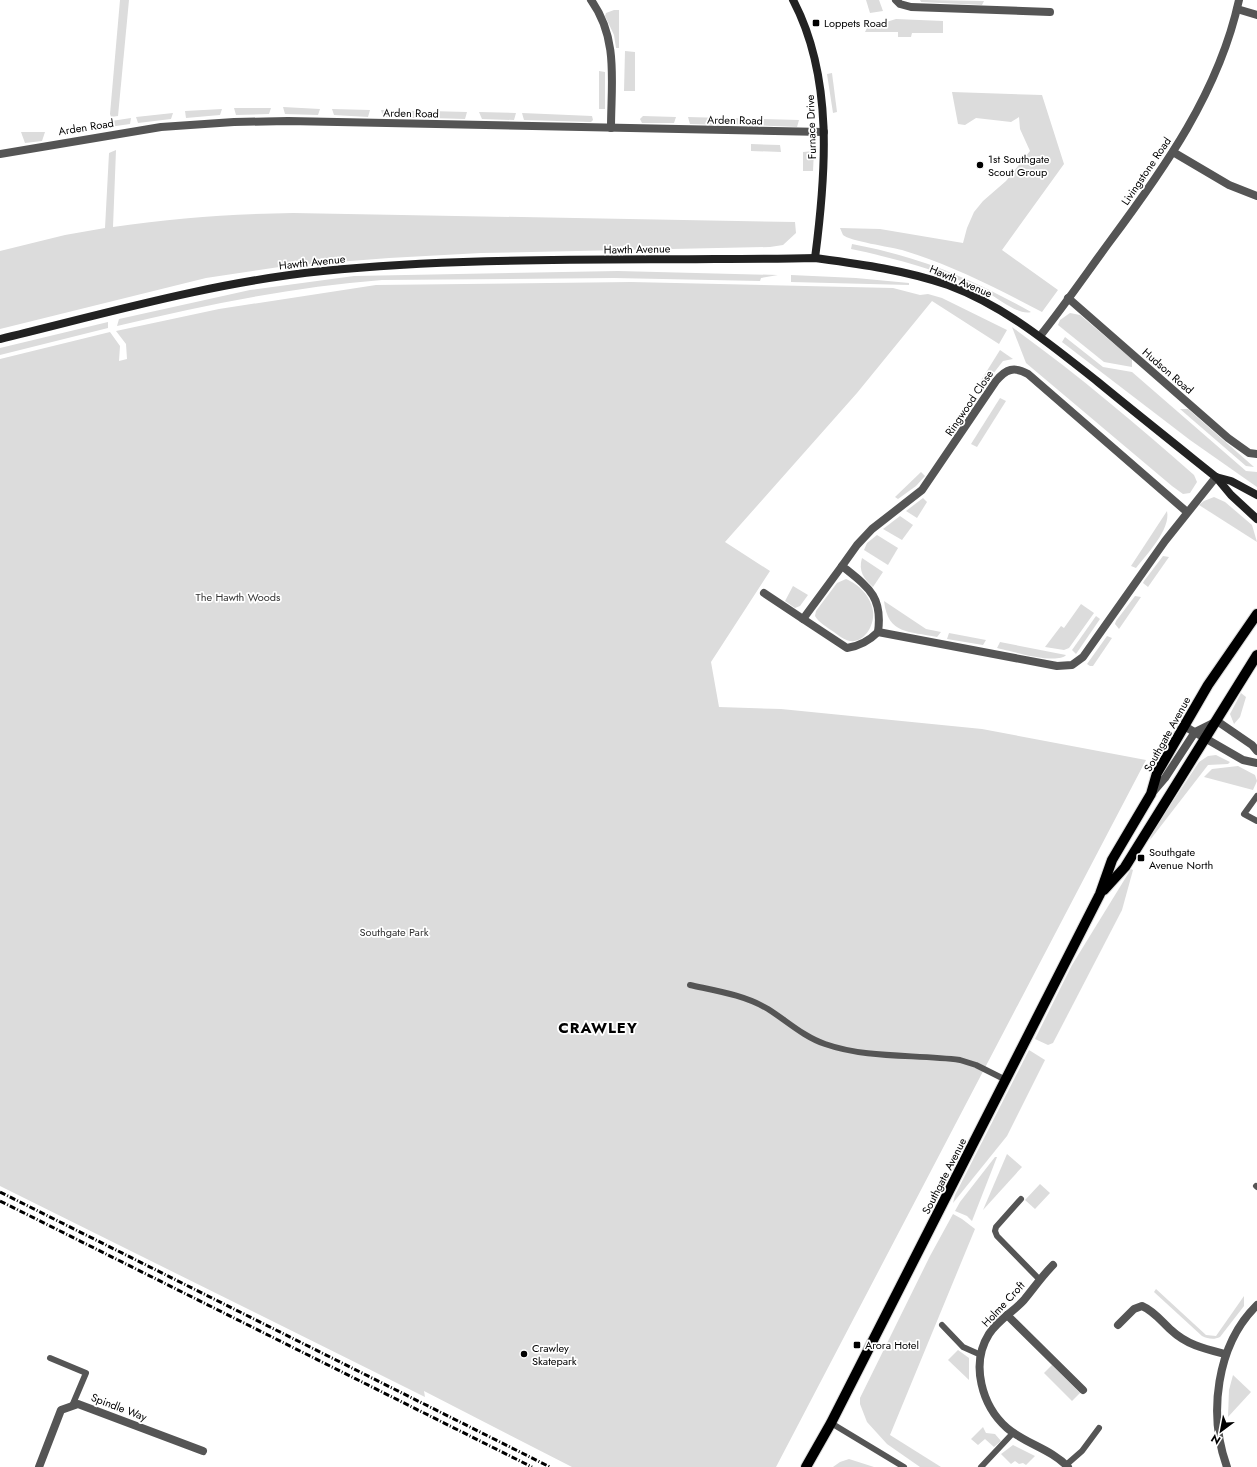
<svg xmlns="http://www.w3.org/2000/svg" width="1257" height="1467" viewBox="0 0 1257 1467" font-family="Jost,sans-serif">
  <style>
    .green { fill: #dcdcdc }
    .lines { fill: none; stroke-linecap: round; stroke-linejoin: round }
    .primary-casing { stroke: #dbdbdb; stroke-width: 12 }
    .lane { stroke: #555; stroke-width: 6 }
    .street { stroke: #555; stroke-width: 8 }
    .secondary { stroke: #222; stroke-width: 8 }
    .primary { stroke: #000; stroke-width: 10 }
    .rail { stroke: #000; stroke-width: 3; stroke-dasharray: 6 2 1 2; stroke-linecap: butt }
    .poi-dot { fill: #000; stroke: #fff; stroke-width: 1.5 }
    .labels { text-anchor: middle; stroke-width: 3.5; stroke-linejoin: round; paint-order: stroke }
    .poi-label { font-size: 11px; fill: #000; stroke: #fff; text-anchor: start }
    .street-label { font-size: 11px; fill: #000; stroke: #fff }
    .park-label { font-size: 11px; fill: #333; stroke: #fff }
    .district-label { font-size: 15px; font-weight: bold; letter-spacing: 1px; fill: #000; stroke: #fff }
  </style>
  <rect width="100%" height="100%" fill="#fff"/>
  <!-- green -->
  <g class="green">
    <polygon points="120,0 129,0 118,116 111,117 110,114"/>
    <polygon points="866,0 879,0 883,11 870,13"/>
    <polygon points="920,0 926,0 984,1 982,5 921,2"/>
    <polygon points="614,10 619,10 619,48 616,48 614,35 605,16 606,13"/>
    <polygon points="896,19 943,21 943,33 912,33 911,37 898,37 898,32 865,32 867,28"/>
    <polygon points="625,51 635,52 635,91 624,91"/>
    <polygon points="599,71 605,72 605,109 599,109"/>
    <polygon points="832,73 837,112 833,113 827,74"/>
    <path d="M 952,92 L 1042,95 L 1064,164 L 1002,250 L 1058,290 L 1042,312 C 996,288 952,265 902,250 C 891,247 849,241 843,235 L 840,228 L 880,229 L 963,243 L 967,228 L 974,212 L 983,201 L 1006,181 L 1030,151 L 1020,129 L 1019,117 L 1011,122 L 976,118 L 965,125 L 958,124 Z"/>
    <polygon points="283,107 320,109 318,115 285,114"/>
    <polygon points="234,108 271,108 269,114 236,115"/>
    <polygon points="222,109 220,115 186,118 185,111"/>
    <polygon points="332,109 370,110 368,117 334,115"/>
    <polygon points="381,110 418,111 416,118 383,117"/>
    <polygon points="429,111 467,112 465,119 431,118"/>
    <polygon points="479,112 516,113 514,120 482,119"/>
    <polygon points="173,113 171,119 138,123 136,117"/>
    <polygon points="522,113 592,116 593,120 591,122 524,120"/>
    <polygon points="643,116 676,117 674,123 642,123 640,119"/>
    <polygon points="688,117 724,118 721,125 690,124"/>
    <polygon points="131,118 130,124 95,129 92,124"/>
    <polygon points="729,118 799,120 797,127 731,124"/>
    <polygon points="21,132 45,132 42,141 25,143"/>
    <polygon points="751,144 780,145 781,152 751,151"/>
    <path d="M 116,150 L 113,227 C 175,218 230,214 293,213 L 795,222 L 796,233 L 783,245 L 770,247 L 481,253 L 389,258 L 286,266 L 206,278 L 0,329 L 0,251 L 65,235 L 105,228 L 109,153 Z"/>
    <polygon points="814,151 813,171 803,171 803,152"/>
    <path d="M 852,244 C 921,257 970,278 1031,312 C 1020,316 999,299 988,293 C 944,272 899,259 851,249 Z"/>
    <path d="M 618,271 L 778,275 L 761,278 L 760,281 L 614,278 L 382,280 C 292,287 204,305 117,326 L 119,319 L 250,290 L 354,276 Z"/>
    <polygon points="791,275 856,278 909,283 909,285 791,282"/>
    <polygon points="631,282 893,288 920,295 928,294 942,298 1007,330 999,344 932,301 857,393 725,542 770,571 711,662 719,707 781,709 982,729 1146,760 776,1467 572,1467 424,1391 425,1397 0,1186 0,359 110,332 120,346 119,361 127,359 126,344 116,331 219,309 376,285"/>
    <polygon points="1070,313 1080,315 1132,359 1132,367 1104,362 1058,325 1060,320"/>
    <polygon points="108,322 108,328 0,355 0,348"/>
    <path d="M 1012,327 C 1076,373 1135,423 1194,475 L 1197,482 L 1190,493 L 1183,494 L 1172,486 L 1026,363 Z"/>
    <polygon points="1065,337 1103,367 1132,372 1246,471 1257,472 1257,487 1190,440 1062,342"/>
    <polygon points="1000,350 1013,359 1003,361 986,383 980,382"/>
    <polygon points="1000,398 1006,401 977,447 971,444"/>
    <polygon points="1180,409 1188,409 1254,467 1246,466"/>
    <polygon points="921,472 925,476 916,486 898,499 895,497"/>
    <polygon points="1214,497 1225,502 1252,525 1257,542 1199,505 1204,501"/>
    <polygon points="923,498 927,502 917,518 906,511"/>
    <path d="M 1167,511 C 1171,529 1147,554 1136,568 L 1131,566 Z"/>
    <polygon points="900,516 913,525 902,540 883,529"/>
    <polygon points="877,535 898,548 888,565 864,550 867,543"/>
    <polygon points="1163,556 1169,557 1148,587 1143,583 1144,581"/>
    <path d="M 862,558 L 883,572 L 873,587 C 864,579 858,571 862,558 Z"/>
    <path d="M 846,579 C 858,584 871,596 873,611 C 875,624 865,643 850,641 C 844,640 838,635 834,632 C 827,627 819,623 815,616 L 816,611 L 837,583 Z"/>
    <polygon points="793,586 808,595 800,606 795,608 785,601"/>
    <polygon points="1135,596 1141,597 1119,629 1115,624 1116,621"/>
    <path d="M 884,601 L 926,629 L 941,632 L 937,637 C 909,631 888,635 884,601 Z"/>
    <polygon points="1081,604 1094,613 1069,648 1064,650 1045,647 1061,626 1064,628"/>
    <polygon points="1096,616 1100,619 1076,654 1072,650"/>
    <polygon points="949,633 986,640 983,645 947,639"/>
    <polygon points="1107,636 1112,638 1093,666 1090,666 1087,664"/>
    <path d="M 1000,642 L 1066,655 C 1057,665 1011,651 997,648 Z"/>
    <polygon points="1241,693 1246,697 1240,717 1234,724 1230,714"/>
    <polygon points="1216,755 1230,762 1228,764 1208,765 1150,840 1152,833 1199,762 1208,756"/>
    <polygon points="1238,766 1255,775 1257,781 1253,790 1204,777 1212,769"/>
    <polygon points="1131,869 1133,870 1122,910 1053,1043 1048,1045 1035,1039 1072,965"/>
    <polygon points="1029,1050 1045,1060 1007,1136 953,1203 955,1195"/>
    <polygon points="1007,1154 1022,1167 983,1210"/>
    <polygon points="995,1157 997,1157 972,1221 967,1216 955,1211 960,1202"/>
    <polygon points="1040,1184 1050,1193 1035,1209 1025,1200"/>
    <polygon points="953,1214 962,1219 975,1229 890,1435 941,1467 920,1467 887,1444 867,1422 860,1404 860,1398 930,1256"/>
    <path d="M 1156,1289 L 1206,1335 L 1216,1336 L 1244,1296 L 1244,1306 L 1220,1337 C 1214,1340 1208,1339 1202,1336 L 1154,1292 Z"/>
    <polygon points="958,1350 969,1358 969,1380 948,1360"/>
    <polygon points="1052,1365 1080,1393 1072,1401 1044,1373"/>
    <polygon points="1233,1375 1251,1392 1228,1417 1229,1390"/>
    <polygon points="983,1427 986,1433 995,1434 1001,1441 994,1447 985,1439 978,1445 971,1439"/>
    <polygon points="1013,1445 1035,1456 1026,1465 1023,1463 1019,1464 1015,1461 1011,1464 1001,1454"/>
    <polygon points="849,1459 874,1467 833,1467 840,1462"/>
  </g>
  <g class="lines">
    <!-- primary casing -->
    <g class="primary-casing">
      <g id="primary">
        <polyline points="1104,890 1125,867 1257,655"/>
        <polyline points="806,1467 831,1423 1100,894 1112,860 1151,794 1157,773 1208,685 1257,614"/>
      </g>
    </g>
    <!-- lane -->
    <g class="lane">
      <polyline points="1257,796 1244,814 1257,821"/>
      <path d="M 690,985 C 717,991 744,995 768,1009 C 787,1021 804,1037 825,1044 C 868,1059 916,1054 960,1060 L 976,1065 L 1006,1080"/>
      <polyline points="1256,1186 1257,1187"/>
      <polyline points="1021,1199 996,1227 995,1231 997,1236 1039,1279"/>
      <polyline points="942,1325 963,1347 981,1355"/>
      <polyline points="50,1358 86,1373 72,1406"/>
      <polyline points="831,1423 904,1467"/>
      <polyline points="1066,1465 1082,1451 1099,1428"/>
      <polyline points="981,1467 1013,1433"/>
    </g>
    <!-- street -->
    <g class="street">
      <path d="M 591,0 C 619,39 611,83 611,128"/>
      <polyline points="896,0 900,4 911,7 1050,12"/>
      <polyline points="1237,9 1257,15"/>
      <polyline points="1173,152 1229,185 1257,196"/>
      <polyline points="0,154 161,127 234,122 288,121 824,132"/>
      <polyline points="1068,298 1228,438 1249,453 1257,454"/>
      <path d="M 1040,336 C 1064,306 1086,274 1108,244 C 1164,169 1219,92 1239,0"/>
      <polyline points="764,593 803,619 842,566"/>
      <path d="M 803,619 L 847,648 C 860,646 869,641 878,632 C 883,596 868,587 842,566 L 857,545 L 872,529 L 922,490 L 996,381 C 1006,369 1014,366 1028,374 L 1187,512"/>
      <polyline points="878,632 1057,666 1072,665 1083,657 1165,541 1216,477"/>
      <polyline points="1184,726 1243,760 1257,763"/>
      <polyline points="1153,792 1165,778 1195,732 1217,721 1252,745 1257,751"/>
      <path d="M 1053,1265 C 1042,1276 1034,1288 1024,1300 C 1013,1312 998,1320 989,1334 C 970,1364 982,1406 1007,1428 C 1026,1444 1051,1449 1068,1467"/>
      <polyline points="1007,1315 1083,1390"/>
      <path d="M 1118,1325 L 1134,1309 L 1142,1306 C 1154,1311 1162,1322 1171,1330 C 1187,1345 1205,1349 1225,1354"/>
      <polyline points="39,1467 61,1410 78,1404 203,1451"/>
      <path d="M 1227,1467 C 1208,1415 1216,1345 1257,1305"/>
    </g>
    <!-- secondary -->
    <g class="secondary">
      <path d="M 793,0 C 834,78 826,174 815,258"/>
      <path d="M 0,339 C 107,313 214,282 323,271 C 452,258 586,260 715,259 C 749,259 782,259 815,258 C 859,264 905,270 948,285 C 1005,306 1051,345 1098,382 C 1137,414 1176,445 1216,477 L 1231,495 L 1257,519"/>
      <polyline points="1216,477 1231,481 1257,495"/>
    </g>
    <!-- primary -->
    <use href="#primary" class="primary"/>
    <!-- rail -->
    <g class="rail">
      <polyline points="0,1192 550,1467"/>
      <polyline points="0,1201 532,1467"/>
    </g>
  </g>
  <!-- markers -->
  <g class="poi-dot">
    <rect x="812" y="19" width="8" height="8" rx="2"/>
    <circle cx="980" cy="165" r="4"/>
    <rect x="1137" y="854" width="8" height="8" rx="2"/>
    <rect x="853" y="1341" width="8" height="8" rx="2"/>
    <circle cx="524" cy="1354" r="4"/>
  </g>
  <g class="labels">
    <!-- poi labels -->
    <g class="poi-label">
      <text x="824" y="27">Loppets Road</text>
      <text x="988" y="163">1st Southgate<tspan x="988" dy="13">Scout Group</tspan></text>
      <text x="1149" y="856">Southgate<tspan x="1149" dy="13">Avenue North</tspan></text>
      <text x="865" y="1349">Arora Hotel</text>
      <text x="532" y="1352">Crawley<tspan x="532" dy="13">Skatepark</tspan></text>
    </g>
    <!-- street labels -->
    <g class="street-label">
      <text transform="translate(411 113) rotate(1)" y="4">Arden Road</text>
      <text transform="translate(735 120) rotate(1)" y="4">Arden Road</text>
      <text transform="translate(86 127) rotate(-9)" y="4">Arden Road</text>
      <text transform="translate(811 127) rotate(-92)" y="4">Furnace Drive</text>
      <text transform="translate(1146 171) rotate(-56)" y="4">Livingstone Road</text>
      <text transform="translate(637 249) rotate(-1)" y="4">Hawth Avenue</text>
      <text transform="translate(312 262) rotate(-6)" y="4">Hawth Avenue</text>
      <text transform="translate(961 281) rotate(23)" y="4">Hawth Avenue</text>
      <text transform="translate(1168 371) rotate(41)" y="4">Hudson Road</text>
      <text transform="translate(969 403) rotate(-56)" y="4">Ringwood Close</text>
      <text transform="translate(1167 734) rotate(-61)" y="4">Southgate Avenue</text>
      <text transform="translate(944 1176) rotate(-63)" y="4">Southgate Avenue</text>
      <text transform="translate(1003 1304) rotate(-47)" y="4">Holme Croft</text>
      <text transform="translate(119 1407) rotate(21)" y="4">Spindle Way</text>
    </g>
    <!-- park labels -->
    <g class="park-label">
      <text x="238" y="601">The Hawth Woods</text>
      <text x="394" y="936">Southgate Park</text>
    </g>
    <!-- district labels -->
    <g class="district-label">
      <text x="598" y="1033">CRAWLEY</text>
    </g>
  </g>
  <!-- north arrow -->
  <g transform="translate(1221 1431) rotate(212)" stroke="#ffffff" stroke-width="3" paint-order="stroke">
  <path d="M0-3L7 15L0 10L-7 15Z" fill="#000000"/>
  <text y="-6" font-size="11" font-weight="bold" text-anchor="middle" fill="#000000">N</text>
  </g>
</svg>
